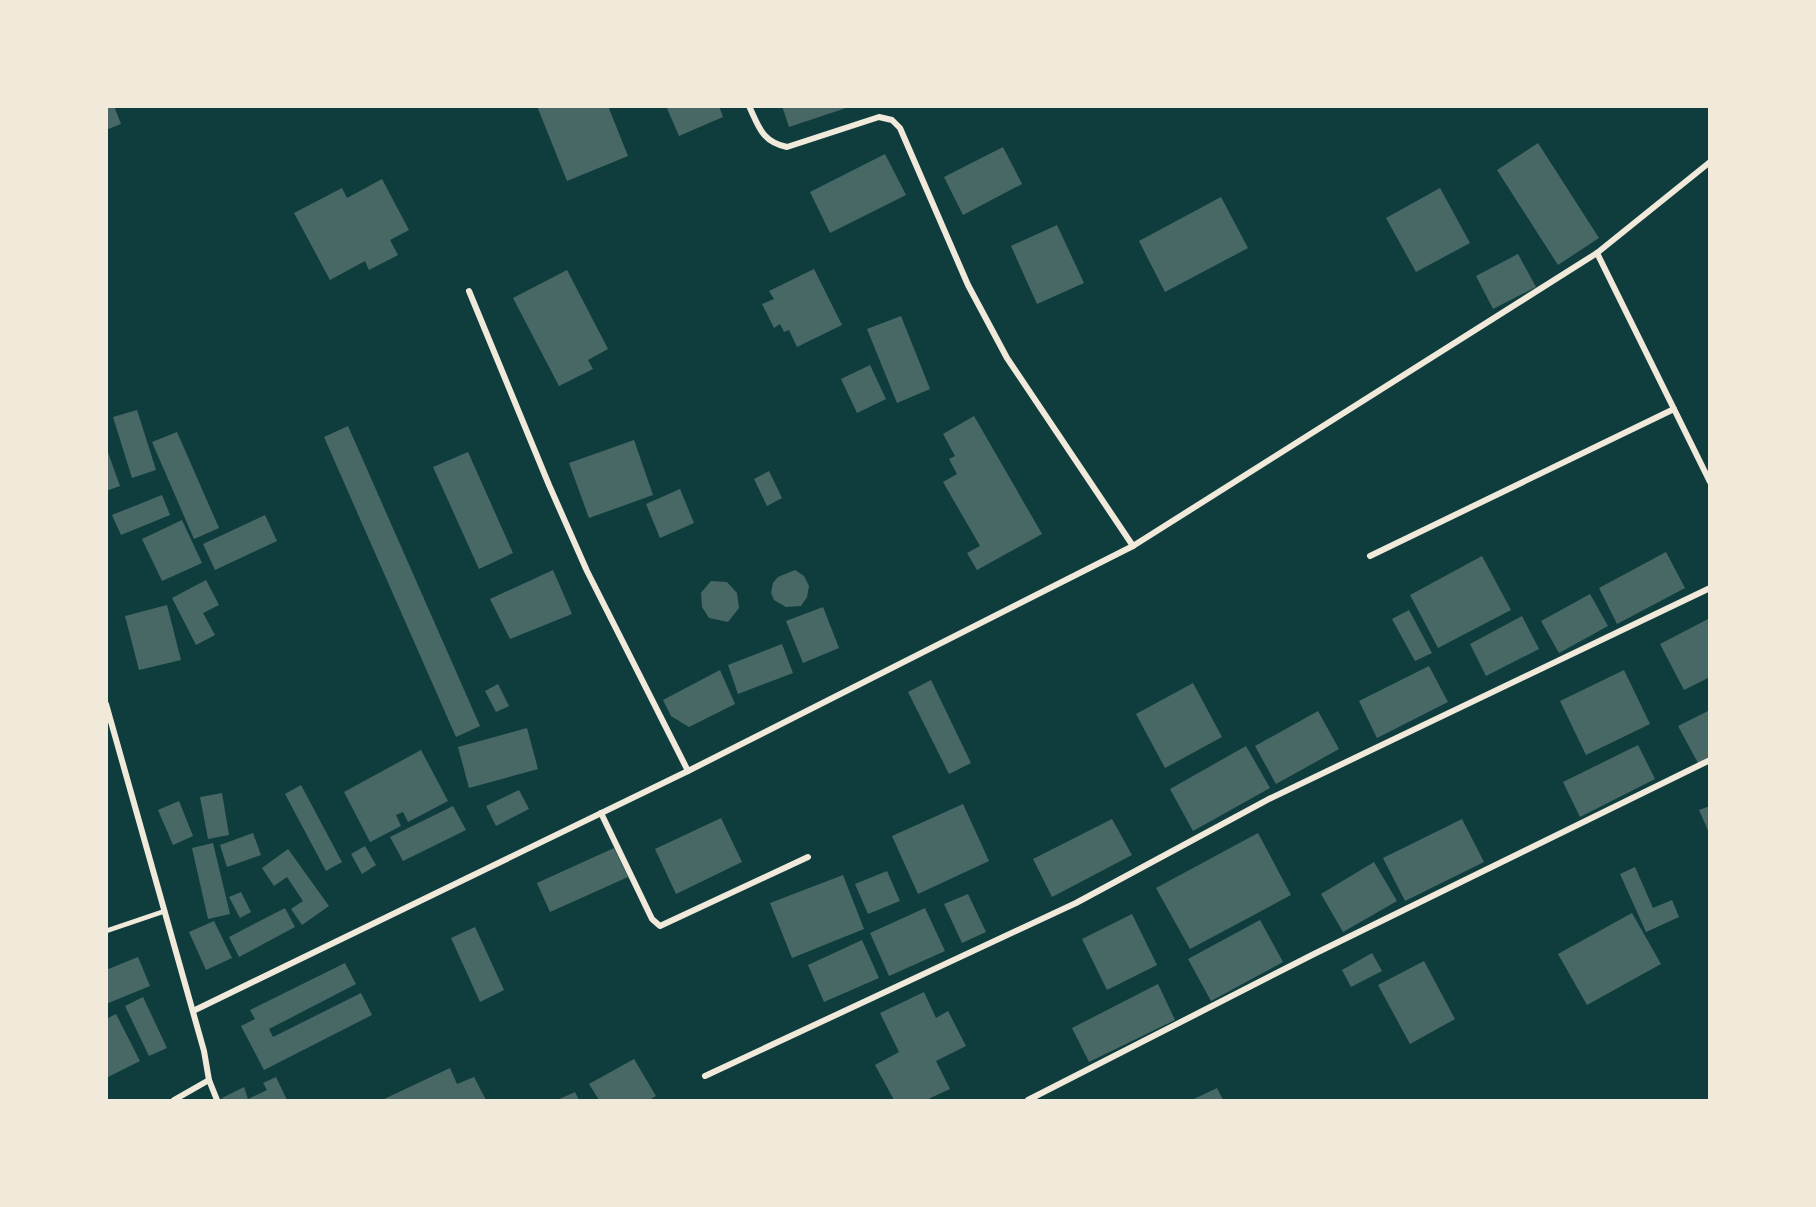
<svg xmlns="http://www.w3.org/2000/svg" width="1816" height="1207" viewBox="0 0 1816 1207" font-family="Manrope,sans-serif">
  <style>
    .building { fill: #486865 }
    .lines { fill: none; stroke-linecap: round; stroke-linejoin: round }
    .service { stroke: #f1e9da; stroke-width: 4.5 }
    .minor { stroke: #f1e9da; stroke-width: 6 }
  </style>
  <rect width="100%" height="100%" fill="#0f3d3e"/>
  <!-- building -->
  <g class="building">
    <polygon points="106,106 114,106 121,124 106,130"/>
    <polygon points="537,106 608,106 628,156 567,181"/>
    <polygon points="666,106 719,106 723,117 679,136"/>
    <polygon points="782,106 848,106 849,107 789,127"/>
    <polygon points="1538,143 1599,238 1558,265 1497,170"/>
    <polygon points="1003,147 1022,184 963,215 944,177"/>
    <polygon points="885,154 906,195 830,233 810,192"/>
    <polygon points="382,179 409,230 390,240 398,255 369,270 365,261 330,280 294,213 342,188 347,198"/>
    <polygon points="1440,188 1470,243 1416,272 1386,218"/>
    <polygon points="1221,197 1248,248 1165,292 1139,241"/>
    <polygon points="1057,225 1084,283 1037,304 1011,246"/>
    <polygon points="1518,254 1536,287 1493,309 1476,276"/>
    <polygon points="814,269 842,325 797,347 789,330 784,332 780,324 774,328 762,304 774,299 769,291"/>
    <polygon points="567,270 608,349 588,360 593,369 559,386 513,298"/>
    <polygon points="901,316 930,389 897,403 867,329"/>
    <polygon points="870,365 886,399 857,413 841,379"/>
    <polygon points="137,410 156,470 132,478 113,417"/>
    <polygon points="974,416 1042,534 977,570 967,553 980,546 943,482 957,474 949,459 955,456 943,434"/>
    <polygon points="348,426 480,726 456,737 324,437"/>
    <polygon points="177,432 219,528 194,539 152,442"/>
    <polygon points="634,440 653,495 589,518 569,463"/>
    <polygon points="106,447 120,486 106,491"/>
    <polygon points="468,452 513,553 479,569 433,467"/>
    <polygon points="769,471 782,498 767,506 754,479"/>
    <polygon points="680,489 694,523 660,538 646,504"/>
    <polygon points="162,495 170,515 121,535 112,515"/>
    <polygon points="265,515 277,541 215,570 203,544"/>
    <polygon points="182,520 202,563 162,581 142,539"/>
    <polygon points="1666,552 1685,588 1617,624 1599,588"/>
    <polygon points="1482,556 1511,610 1438,648 1410,595"/>
    <polygon points="553,570 572,614 510,639 490,599"/>
    <polygon points="795,570 804,576 809,586 807,597 801,606 786,607 774,600 771,593 773,583 778,577"/>
    <polygon points="206,580 219,605 203,613 215,635 196,645 172,598"/>
    <polygon points="711,581 727,582 737,593 739,608 728,622 709,618 702,607 701,593"/>
    <polygon points="1590,594 1608,626 1559,653 1541,621"/>
    <polygon points="167,605 181,660 139,670 125,616"/>
    <polygon points="823,607 839,648 803,663 786,621"/>
    <polygon points="1409,610 1432,653 1415,661 1392,619"/>
    <polygon points="1522,616 1539,649 1486,676 1470,644"/>
    <polygon points="1710,618 1710,677 1684,690 1660,644"/>
    <polygon points="782,644 793,673 738,694 728,665"/>
    <polygon points="1429,666 1448,702 1377,738 1359,701"/>
    <polygon points="720,670 735,704 689,727 671,716 663,700"/>
    <polygon points="1624,670 1650,724 1586,755 1560,701"/>
    <polygon points="931,680 971,763 949,774 908,692"/>
    <polygon points="1193,683 1222,737 1165,768 1136,714"/>
    <polygon points="498,684 509,706 496,712 485,691"/>
    <polygon points="1710,710 1710,756 1698,763 1678,726"/>
    <polygon points="1318,711 1339,749 1276,784 1255,746"/>
    <polygon points="527,728 538,769 469,788 458,747"/>
    <polygon points="1638,745 1655,779 1580,817 1563,782"/>
    <polygon points="1246,746 1270,788 1193,831 1170,789"/>
    <polygon points="421,750 448,801 408,822 403,812 396,815 401,826 370,842 344,792"/>
    <polygon points="301,785 342,862 326,871 285,794"/>
    <polygon points="519,790 529,809 496,826 486,806"/>
    <polygon points="222,793 229,835 208,839 200,797"/>
    <polygon points="179,801 193,836 173,845 158,810"/>
    <polygon points="963,804 989,861 918,894 892,836"/>
    <polygon points="453,806 466,830 403,861 390,837"/>
    <polygon points="1710,806 1710,835 1699,810"/>
    <polygon points="721,818 742,862 676,894 655,849"/>
    <polygon points="1112,819 1132,855 1052,897 1033,859"/>
    <polygon points="1462,819 1484,862 1405,901 1383,858"/>
    <polygon points="253,833 261,855 227,867 220,845"/>
    <polygon points="1258,833 1291,895 1190,949 1156,888"/>
    <polygon points="213,843 230,914 208,919 192,848"/>
    <polygon points="365,846 376,865 362,874 351,854"/>
    <polygon points="614,848 628,877 550,912 537,883"/>
    <polygon points="288,849 329,906 302,925 291,909 303,901 287,877 274,886 262,868"/>
    <polygon points="1374,862 1397,901 1343,932 1321,894"/>
    <polygon points="1635,867 1653,908 1672,900 1679,917 1646,932 1620,874"/>
    <polygon points="887,871 900,901 868,914 855,884"/>
    <polygon points="843,875 864,929 792,958 770,903"/>
    <polygon points="241,892 251,912 240,918 229,897"/>
    <polygon points="968,894 986,932 962,943 944,904"/>
    <polygon points="285,908 295,927 239,957 229,937"/>
    <polygon points="925,908 945,951 889,976 870,933"/>
    <polygon points="1632,913 1661,964 1587,1005 1558,954"/>
    <polygon points="1132,914 1157,965 1107,990 1082,939"/>
    <polygon points="1260,920 1283,962 1211,1001 1188,959"/>
    <polygon points="214,921 232,958 206,970 189,932"/>
    <polygon points="475,927 504,990 480,1002 451,938"/>
    <polygon points="862,940 879,978 824,1002 808,965"/>
    <polygon points="1372,953 1382,971 1351,987 1342,970"/>
    <polygon points="138,957 150,986 106,1004 106,970"/>
    <polygon points="1424,961 1455,1019 1410,1044 1378,985"/>
    <polygon points="345,963 356,984 269,1029 273,1037 361,993 372,1015 264,1070 241,1026 255,1019 250,1010"/>
    <polygon points="1158,984 1175,1020 1089,1062 1072,1028"/>
    <polygon points="924,992 936,1018 948,1011 966,1046 936,1061 950,1089 926,1100 894,1100 875,1065 899,1052 880,1013"/>
    <polygon points="143,997 167,1048 149,1056 125,1006"/>
    <polygon points="116,1014 140,1061 106,1078 106,1019"/>
    <polygon points="634,1059 656,1096 649,1100 599,1100 589,1084"/>
    <polygon points="450,1068 457,1084 474,1077 486,1100 382,1100"/>
    <polygon points="276,1077 287,1100 224,1100 222,1098 244,1087 248,1099 267,1090 263,1083"/>
    <polygon points="1217,1088 1223,1100 1192,1100"/>
    <polygon points="575,1092 579,1100 557,1100"/>
  </g>
  <g class="lines">
    <!-- service -->
    <polyline class="service" points="106,931 165,911"/>
    <!-- minor -->
    <g class="minor">
      <path d="M 749,106 C 759,127 762,142 787,147 L 879,117 L 892,120 L 900,128 L 968,285 L 1007,358 L 1133,546"/>
      <polyline points="1597,253 1710,482"/>
      <polyline points="469,291 549,485 587,571 688,771"/>
      <polyline points="1370,556 1674,409"/>
      <polyline points="106,704 204,1051 209,1080 217,1100"/>
      <polyline points="601,813 652,919 660,926 808,857"/>
      <polyline points="193,1011 688,771 1133,546 1597,253 1710,162"/>
      <polyline points="705,1076 1076,903 1271,798 1710,588"/>
      <polyline points="174,1100 209,1080"/>
      <polyline points="1028,1100 1314,954 1710,760"/>
    </g>
  </g>
  <!-- border -->
  <rect width="1816" height="1207" fill="none" stroke="#f1e9da" stroke-width="216"/>
</svg>
